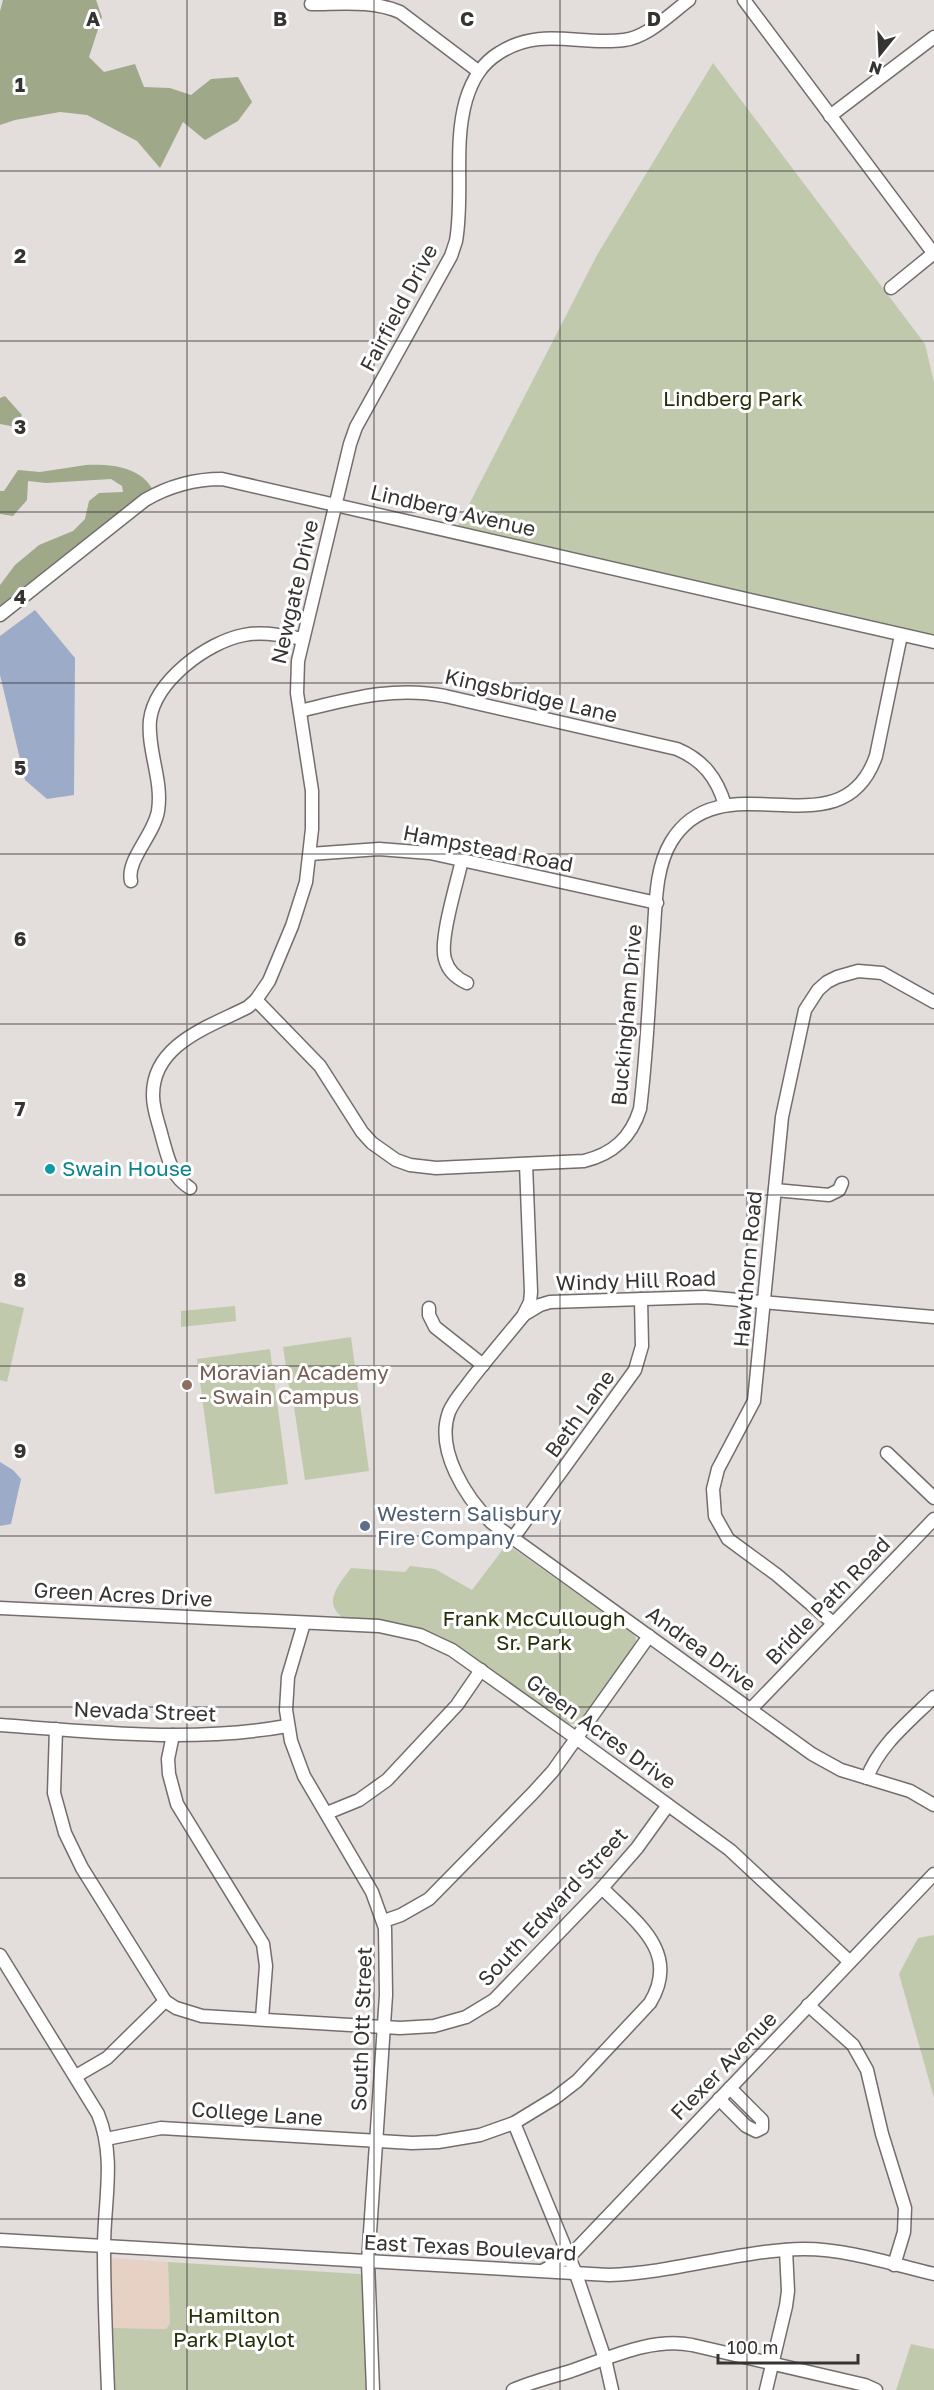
<svg xmlns="http://www.w3.org/2000/svg" width="934" height="2390" viewBox="0 0 934 2390" font-family="'Golos Text',sans-serif">
  <style>
    .commercial { fill: #e7d1c4 }
    .green { fill: #c1c9ad }
    .forest { fill: #9fa98a }
    .water { fill: #9babc8 }
    .lines { fill: none; stroke-linecap: round; stroke-linejoin: round }
    .minor-casing { stroke: #736e6c; stroke-width: 15 }
    .minor { stroke: #fff; stroke-width: 12 }
    .grid { fill: none; stroke: #363433; stroke-width: 1.5; stroke-opacity: 0.55 }
    .culture-dot { fill: #0f9aa8; stroke: #fff; stroke-width: 2 }
    .education-dot { fill: #8d6e63; stroke: #fff; stroke-width: 2 }
    .service-dot { fill: #5c6f8a; stroke: #fff; stroke-width: 2 }
    .labels { text-anchor: middle; stroke-width: 6; stroke-linejoin: round; paint-order: stroke }
    .street-label { font-size: 21px; fill: #363433; stroke: #fff }
    .park-label { font-size: 21px; fill: #262f08; stroke: #fff }
    .culture-label { font-size: 21px; fill: #0d838f; stroke: #fff; text-anchor: start }
    .education-label { font-size: 21px; fill: #785e54; stroke: #fff; text-anchor: start }
    .service-label { font-size: 21px; fill: #4e5e75; stroke: #fff; text-anchor: start }
    .grid-label { font-size: 20px; text-anchor: middle; font-weight: bold; fill: #363433; stroke: #fff; stroke-width: 6; stroke-linejoin: round; paint-order: stroke }
  </style>
  <rect width="100%" height="100%" fill="#e3dedc"/>
  <!-- commercial -->
  <polygon class="commercial" points="113,2258 168,2262 170,2324 166,2329 113,2328 110,2265"/>
  <!-- green -->
  <g class="green">
    <polygon points="713,63 925,344 934,382 934,638 458,526 597,255"/>
    <polygon points="0,1302 24,1308 7,1382 0,1380"/>
    <polygon points="235,1306 236,1321 181,1327 181,1311"/>
    <polygon points="351,1337 369,1471 305,1480 292,1394 290,1394 283,1347"/>
    <polygon points="270,1349 288,1484 215,1494 197,1359"/>
    <path d="M 507,1544 L 634,1634 L 636,1639 L 635,1646 L 577,1724 L 568,1724 L 455,1644 L 438,1635 L 404,1625 L 342,1617 C 322,1602 340,1583 351,1568 L 405,1572 L 410,1566 L 435,1569 L 472,1590 Z"/>
    <polygon points="934,1935 934,2098 899,1974 918,1938"/>
    <polygon points="168,2262 360,2274 363,2279 366,2390 115,2390 113,2328 166,2329 170,2324"/>
    <polygon points="911,2344 934,2349 934,2390 896,2390"/>
  </g>
  <!-- forest -->
  <g class="forest">
    <polygon points="3,0 96,0 102,17 89,57 104,72 135,64 144,87 170,88 191,95 211,79 238,77 252,102 238,121 205,140 183,122 160,168 137,141 87,115 60,112 15,120 0,125 0,11"/>
    <polygon points="5,396 22,415 16,427 0,424 0,398"/>
    <path d="M 86,465 C 110,464 140,466 153,490 L 0,609 L 0,585 L 15,565 L 39,545 L 73,531 L 85,519 L 89,501 L 99,493 L 123,492 L 122,486 L 111,479 L 46,483 L 28,481 L 27,500 L 13,516 L 0,514 L 0,491 L 4,491 L 18,470 L 40,472 Z"/>
  </g>
  <!-- water -->
  <g class="water">
    <polygon points="35,610 75,658 74,795 47,799 25,780 0,675 0,636"/>
    <polygon points="0,1462 13,1470 21,1479 11,1524 0,1526"/>
  </g>
  <g class="lines">
    <!-- minor casing -->
    <g class="minor-casing">
      <g id="minor">
        <polyline points="744,0 934,254"/>
        <path d="M 311,4 C 341,4 372,0 400,12 L 478,71"/>
        <polyline points="830,116 934,37"/>
        <polyline points="891,288 934,253"/>
        <path d="M 0,615 L 145,500 C 169,486 194,479 222,479 L 934,642"/>
        <path d="M 300,711 C 350,699 393,686 445,696 L 677,749 C 703,760 717,778 725,805"/>
        <polyline points="310,854 379,849 430,853 657,903"/>
        <path d="M 462,860 C 457,883 439,940 445,959 C 448,971 456,978 467,983"/>
        <path d="M 131,881 C 126,860 154,835 158,811 C 163,780 147,750 150,720 C 155,681 207,642 244,635 C 264,631 283,636 303,639"/>
        <path d="M 256,1000 L 320,1066 L 362,1132 L 372,1143 L 396,1160 L 410,1165 L 436,1168 L 584,1161 C 613,1154 631,1138 640,1109 C 647,1053 649,997 653,941 C 656,910 654,870 671,842 C 722,757 841,857 876,756 L 901,635"/>
        <path d="M 526,1164 L 531,1292 L 530,1302 L 523,1316 C 505,1338 487,1359 470,1381 C 463,1391 454,1400 449,1412 C 435,1450 466,1498 492,1523 L 812,1754 L 841,1770 L 910,1791 L 934,1805"/>
        <path d="M 190,1188 C 171,1176 168,1158 162,1137 C 159,1124 153,1110 153,1096 C 152,1044 209,1027 248,1007 L 256,1000 L 269,981 L 292,926 L 306,882 L 312,829 L 312,791 L 297,693 L 298,661 L 350,444 L 356,427 L 451,256 L 456,241 C 464,195 453,145 466,100 C 472,80 481,64 499,53 C 541,26 579,46 624,40 C 648,37 670,14 689,0"/>
        <polyline points="775,1190 829,1195 839,1190 842,1183"/>
        <polyline points="429,1308 429,1315 435,1327 483,1365"/>
        <polyline points="525,1314 540,1305 550,1302 705,1297 934,1317"/>
        <polyline points="887,1453 934,1498"/>
        <polyline points="513,1538 635,1370 642,1346 641,1299"/>
        <polyline points="0,1608 379,1626 420,1635 452,1650 576,1738 730,1850 850,1962"/>
        <polyline points="304,1623 288,1677 286,1710 291,1741 304,1776 372,1892 385,1928 386,1995 368,2262 373,2390"/>
        <polyline points="833,1623 777,1575 728,1539 715,1516 713,1489 718,1469 754,1401 782,1117 805,1010 818,990 827,982 837,977 858,971 882,973 934,1002"/>
        <polyline points="751,1709 934,1519"/>
        <path d="M 0,1725 C 95,1732 193,1743 287,1726"/>
        <polyline points="56,1729 54,1793 65,1833 82,1868 165,2001 176,2008 202,2016 400,2028 434,2026 466,2017 494,2000 602,1888 637,1848 668,1805"/>
        <polyline points="173,1735 168,1759 169,1774 177,1804 263,1944 266,1966 262,2018"/>
        <path d="M 867,1778 C 879,1745 910,1721 934,1697"/>
        <polyline points="327,1813 359,1800 387,1780 457,1705 481,1670"/>
        <polyline points="384,1921 401,1915 429,1899 533,1793 553,1771 649,1636"/>
        <path d="M 0,1955 L 98,2114 C 116,2158 104,2201 104,2247 C 104,2295 106,2342 108,2390"/>
        <polyline points="808,2005 853,2045 867,2070 882,2134 905,2208 904,2232 894,2265"/>
        <polyline points="76,2076 107,2058 165,2001"/>
        <polyline points="719,2099 746,2126 756,2131 762,2128 762,2120 730,2088"/>
        <polyline points="514,2123 576,2274 605,2359 612,2390"/>
        <path d="M 106,2139 L 161,2128 L 412,2143 L 438,2142 L 480,2135 L 514,2123 L 555,2098 L 577,2081 L 650,2003 C 681,1952 636,1922 602,1888"/>
        <path d="M 0,2240 L 609,2275 C 675,2273 739,2250 804,2249 C 847,2249 892,2264 934,2274"/>
        <polyline points="544,2270 569,2257 934,1874"/>
        <path d="M 513,2390 C 531,2382 552,2377 571,2371 C 609,2358 652,2337 692,2345 L 865,2385 L 876,2390"/>
        <polyline points="766,2390 786,2306 788,2291 786,2250"/>
      </g>
    </g>
    <!-- minor -->
    <use href="#minor" class="minor"/>
  </g>
  <!-- grid -->
  <path class="grid" d="M 187,0 L 187,2390M 374,0 L 374,2390M 560,0 L 560,2390M 747,0 L 747,2390M 0,171 L 934,171M 0,341 L 934,341M 0,512 L 934,512M 0,683 L 934,683M 0,854 L 934,854M 0,1024 L 934,1024M 0,1195 L 934,1195M 0,1366 L 934,1366M 0,1536 L 934,1536M 0,1707 L 934,1707M 0,1878 L 934,1878M 0,2049 L 934,2049M 0,2219 L 934,2219"/>
  <!-- markers -->
  <circle class="culture-dot" cx="50" cy="1169" r="6"/>
  <circle class="education-dot" cx="187" cy="1385" r="6"/>
  <circle class="service-dot" cx="365" cy="1526" r="6"/>
  <g class="labels">
    <!-- street labels -->
    <g class="street-label">
      <text transform="translate(399 308) rotate(-62)" y="7">Fairfield Drive</text>
      <text transform="translate(453 511) rotate(13)" y="7">Lindberg Avenue</text>
      <text transform="translate(295 592) rotate(-77)" y="7">Newgate Drive</text>
      <text transform="translate(531 696) rotate(13)" y="7">Kingsbridge Lane</text>
      <text transform="translate(488 849) rotate(11)" y="7">Hampstead Road</text>
      <text transform="translate(627 1015) rotate(-85)" y="7">Buckingham Drive</text>
      <text transform="translate(748 1269) rotate(-85)" y="7">Hawthorn Road</text>
      <text transform="translate(636 1281) rotate(-2)" y="7">Windy Hill Road</text>
      <text transform="translate(580 1414) rotate(-54)" y="7">Beth Lane</text>
      <text transform="translate(123 1595) rotate(3)" y="7">Green Acres Drive</text>
      <text transform="translate(828 1601) rotate(-46)" y="7">Bridle Path Road</text>
      <text transform="translate(701 1649) rotate(36)" y="7">Andrea Drive</text>
      <text transform="translate(145 1712) rotate(2)" y="7">Nevada Street</text>
      <text transform="translate(601 1732) rotate(36)" y="7">Green Acres Drive</text>
      <text transform="translate(553 1907) rotate(-47)" y="7">South Edward Street</text>
      <text transform="translate(362 2029) rotate(-88)" y="7">South Ott Street</text>
      <text transform="translate(724 2066) rotate(-46)" y="7">Flexer Avenue</text>
      <text transform="translate(257 2114) rotate(4)" y="7">College Lane</text>
      <text transform="translate(470 2248) rotate(3)" y="7">East Texas Boulevard</text>
    </g>
    <!-- park labels -->
    <g class="park-label">
      <text x="733" y="406">Lindberg Park</text>
      <text x="534" y="1626">Frank McCullough<tspan x="534" dy="24">Sr. Park</tspan></text>
      <text x="234" y="2323">Hamilton<tspan x="234" dy="24">Park Playlot</tspan></text>
    </g>
    <!-- culture labels -->
    <g class="culture-label">
      <text x="62" y="1176">Swain House</text>
    </g>
    <!-- education labels -->
    <g class="education-label">
      <text x="199" y="1380">Moravian Academy<tspan x="199" dy="24">- Swain Campus</tspan></text>
    </g>
    <!-- service labels -->
    <g class="service-label">
      <text x="377" y="1521">Western Salisbury<tspan x="377" dy="24">Fire Company</tspan></text>
    </g>
  </g>
  <g class="grid-label">
    <text x="93" y="26">A</text>
    <text x="280" y="26">B</text>
    <text x="467" y="26">C</text>
    <text x="654" y="26">D</text>
    <text x="20" y="92">1</text>
    <text x="20" y="263">2</text>
    <text x="20" y="434">3</text>
    <text x="20" y="604">4</text>
    <text x="20" y="775">5</text>
    <text x="20" y="946">6</text>
    <text x="20" y="1116">7</text>
    <text x="20" y="1287">8</text>
    <text x="20" y="1458">9</text>
  </g>
  <!-- north arrow -->
  <g transform="translate(880 54) rotate(198)" stroke="#ffffff" stroke-width="4.5" paint-order="stroke">
  <path d="M0-4.5L10 22L0 15L-10 22Z" fill="#363433"/>
  <text y="-9" font-size="16" font-weight="bold" text-anchor="middle" fill="#363433">N</text>
  </g>
  <!-- scale -->
  <path d="M718 2354v9h140v-9" fill="none" stroke="#363433" stroke-width="3"/>
  <text x="727" y="2354" font-size="18" fill="#363433" stroke="#ffffff" stroke-width="4.5" paint-order="stroke">100 m</text>
</svg>
